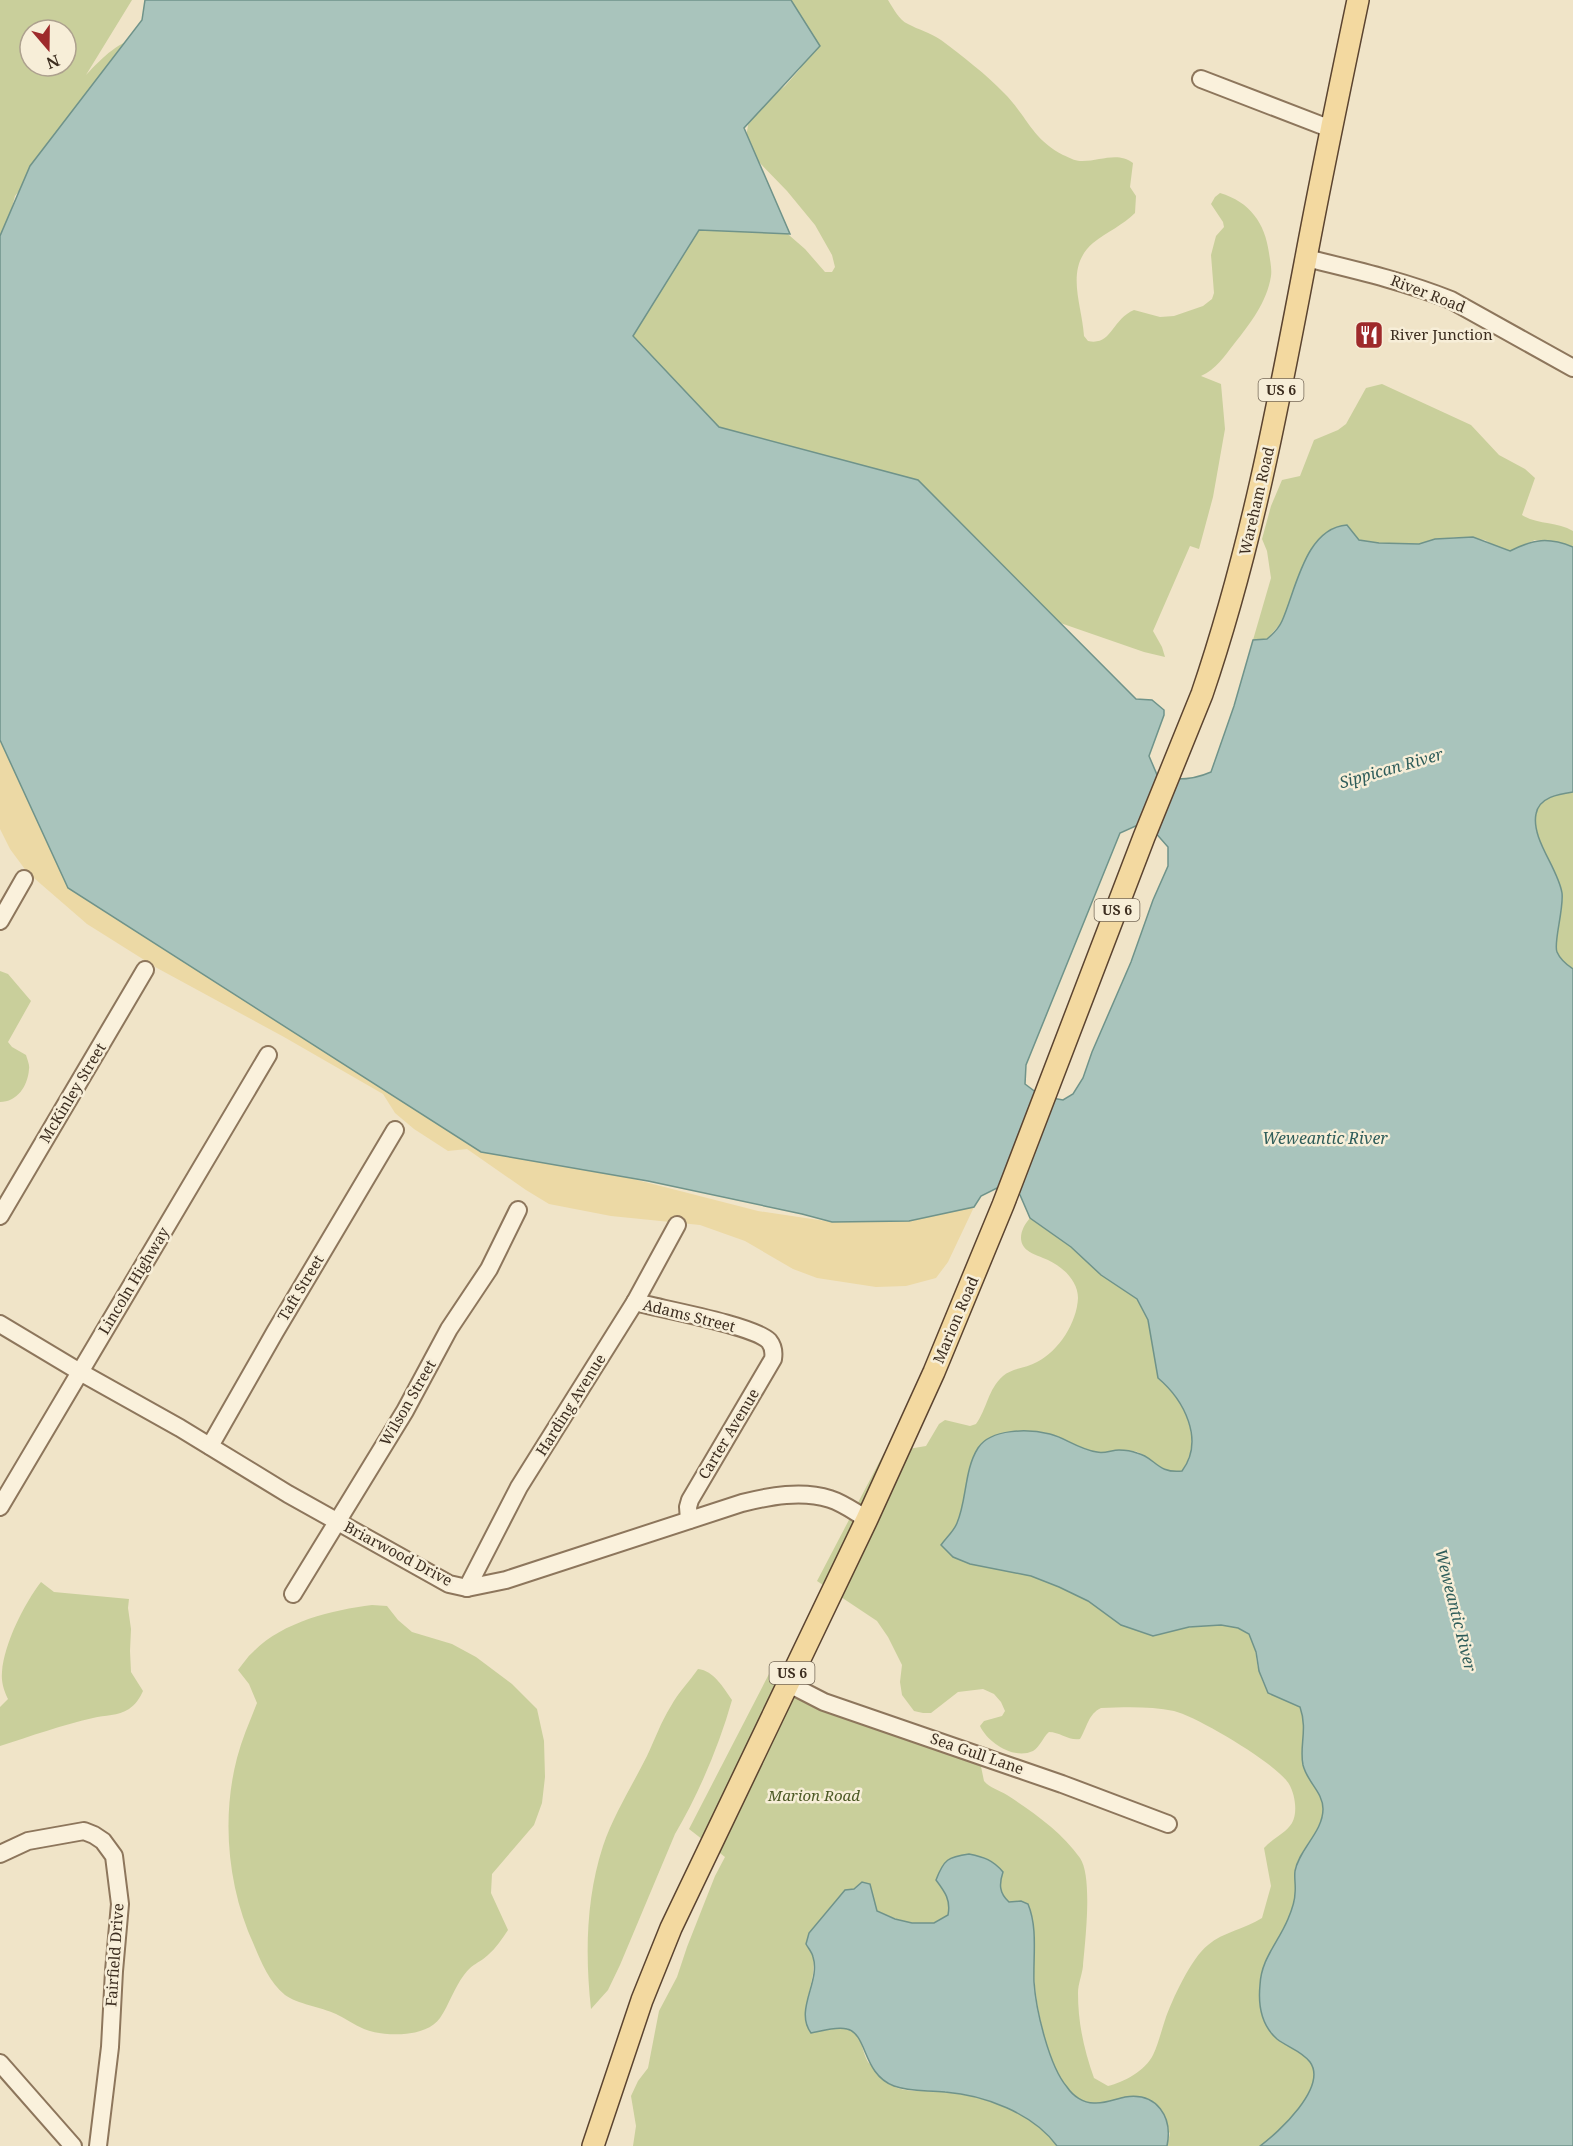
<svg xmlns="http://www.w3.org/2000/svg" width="1573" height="2146" viewBox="0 0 1573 2146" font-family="'Noto Serif',serif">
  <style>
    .green { fill: #c9cf9b; fill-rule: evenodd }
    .sand { fill: #ecd9a5 }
    .water { fill: #a9c4bc; stroke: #6f938a; stroke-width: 1.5; fill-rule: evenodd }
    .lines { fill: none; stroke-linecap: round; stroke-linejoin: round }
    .minor-casing { stroke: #8d765c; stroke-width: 20 }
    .major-casing { stroke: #5b4430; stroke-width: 24 }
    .minor { stroke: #faf1dc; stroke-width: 16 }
    .major { stroke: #f3d9a0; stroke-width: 21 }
    .labels { text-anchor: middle; stroke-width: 5; stroke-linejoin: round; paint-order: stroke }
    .shield { fill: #f7eed8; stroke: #756857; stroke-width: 1.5 }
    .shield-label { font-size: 14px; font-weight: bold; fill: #3d2e20 }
    .street-label { font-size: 15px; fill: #3d2e20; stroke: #f7eed8 }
    .poi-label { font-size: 15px; fill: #3d2e20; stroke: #f7eed8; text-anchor: start }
    .park-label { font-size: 15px; font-style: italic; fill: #4d5a26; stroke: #f7eed8 }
    .water-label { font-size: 16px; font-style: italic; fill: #2f5d5a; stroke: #f7eed8 }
  </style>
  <rect width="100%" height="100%" fill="#f0e4c8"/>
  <!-- green -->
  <g class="green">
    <path d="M 0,0 L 132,0 L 86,75 C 106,54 116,44 144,34 L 143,16 L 149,0 L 166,0 L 144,34 L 141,53 L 132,76 L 101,121 L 81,138 L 60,151 L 34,172 L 15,196 L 0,252 ZM 30,30 L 66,30 L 66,66 L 30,66 Z"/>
    <path d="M 765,0 L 888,0 C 893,8 899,20 908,24 C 919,30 929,32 941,40 C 962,56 986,74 1004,93 C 1027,116 1032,139 1063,155 C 1068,157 1075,161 1080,161 C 1099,162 1117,151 1133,163 L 1130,187 L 1136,196 L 1135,213 C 1123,225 1107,232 1093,243 C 1064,268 1082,304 1084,336 L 1088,341 C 1112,346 1111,320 1134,310 L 1160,317 L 1174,316 L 1203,306 L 1212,299 L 1214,293 L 1211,255 L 1216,236 L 1224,227 L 1223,222 L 1211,204 L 1215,197 L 1220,193 C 1250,202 1265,223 1269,253 C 1270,260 1272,269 1271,276 C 1267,302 1250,324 1234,344 C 1224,357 1216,369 1201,376 L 1221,384 L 1225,429 L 1213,497 L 1199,549 L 1190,546 L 1153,631 L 1162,647 L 1165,657 L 1144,652 L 1046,618 L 732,439 L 614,350 L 700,226 L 782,229 L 805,249 L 825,272 L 832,272 L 835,267 L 832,255 L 815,225 L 787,191 L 758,161 L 746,137 L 750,114 L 785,86 L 800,69 L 808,46 Z"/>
    <path d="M 1382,384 L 1471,425 L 1499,455 L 1525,469 L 1535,478 L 1522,515 C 1538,525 1557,521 1573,531 L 1573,547 L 1559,542 L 1535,540 L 1510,551 L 1498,548 L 1485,540 L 1460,537 L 1435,539 L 1419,544 L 1380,543 L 1359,540 L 1347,525 L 1317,541 L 1302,568 L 1282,622 L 1267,639 L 1253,640 L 1271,578 L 1267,551 L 1262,539 L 1271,506 L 1282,480 L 1300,476 L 1314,440 L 1338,430 L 1346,424 L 1366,388 Z"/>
    <path d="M 1573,792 L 1573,969 C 1567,965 1560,959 1557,952 C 1553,944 1564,909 1562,893 C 1558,868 1531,839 1536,814 C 1539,797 1559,794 1573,792 Z"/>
    <path d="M 0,971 L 8,974 L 31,1001 L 8,1042 L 12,1047 L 26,1055 C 27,1059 30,1065 29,1069 C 28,1086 17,1102 0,1102 Z"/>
    <path d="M 1030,1218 L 1071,1247 L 1101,1275 L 1137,1299 L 1148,1320 L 1158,1378 C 1184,1400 1205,1440 1181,1472 C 1159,1474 1157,1461 1140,1453 C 1126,1447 1113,1454 1099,1453 C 1081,1451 1067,1439 1051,1434 C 1043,1432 1035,1432 1027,1432 L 1160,1634 C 1179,1629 1237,1615 1250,1635 C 1257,1647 1255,1659 1259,1671 C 1261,1679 1265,1686 1268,1693 L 1300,1706 C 1308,1730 1299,1745 1303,1765 C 1307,1782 1323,1792 1323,1809 C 1323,1831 1299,1849 1295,1870 C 1294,1878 1296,1886 1295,1893 C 1295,1902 1291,1912 1288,1919 C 1278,1943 1261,1959 1260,1985 C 1258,2005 1261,2025 1277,2039 C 1287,2047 1302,2051 1311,2062 C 1329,2087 1278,2133 1260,2146 L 1167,2146 L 1170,2133 L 1126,2097 C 1111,2101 1095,2107 1081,2100 C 1051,2085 1038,2015 1035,1986 C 1033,1969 1034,1951 1034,1934 L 1001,1906 L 937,1880 C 945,1892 951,1900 949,1915 L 934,1923 L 912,1923 L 896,1919 L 877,1911 L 873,1898 L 862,1883 L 854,1889 L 845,1890 L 809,1933 L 806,1944 L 814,1958 L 813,1974 L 805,2012 L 811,2033 C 822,2031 836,2026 847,2029 C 863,2033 861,2051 868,2062 C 872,2067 890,2083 895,2087 C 907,2093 932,2090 945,2092 C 985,2096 1033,2112 1057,2146 L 633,2146 L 636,2126 L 631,2096 L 638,2081 L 648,2068 L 659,2011 L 677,1977 L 687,1947 L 715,1876 L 725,1857 L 689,1829 L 770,1672 L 812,1688 L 851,1708 L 978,1752 L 984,1781 C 990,1788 999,1790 1007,1795 C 1033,1812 1062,1832 1080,1858 C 1093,1877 1085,1942 1083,1966 C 1082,1975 1078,1984 1078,1993 C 1078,2023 1084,2050 1094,2078 L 1108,2086 C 1124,2082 1145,2071 1153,2055 C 1158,2045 1161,2032 1165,2020 C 1172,2000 1191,1958 1208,1945 C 1223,1932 1245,1929 1262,1918 L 1271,1886 L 1264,1848 C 1272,1839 1286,1833 1292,1823 C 1298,1813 1295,1794 1289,1784 C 1277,1764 1198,1717 1174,1711 C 1151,1706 1124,1707 1101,1708 C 1088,1714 1087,1728 1080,1739 C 1069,1741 1060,1732 1049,1732 C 1043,1737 1040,1747 1033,1751 C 1014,1760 988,1743 980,1726 L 984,1721 L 1002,1716 L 1005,1711 L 1001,1702 L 994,1694 L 983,1689 L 958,1692 L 931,1713 L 923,1713 L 914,1711 L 902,1695 L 900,1682 L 902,1665 L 888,1637 L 877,1621 L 817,1581 L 884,1453 L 926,1446 L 939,1424 L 945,1420 L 970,1426 L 976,1424 C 987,1409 988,1389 1003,1376 C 1012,1368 1027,1368 1037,1362 C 1059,1351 1077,1322 1078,1298 C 1078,1281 1063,1267 1048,1260 C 1042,1257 1033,1255 1027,1250 C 1016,1241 1022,1227 1030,1218 Z"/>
    <path d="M 41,1582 L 54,1592 L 129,1599 L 128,1608 L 131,1629 L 130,1651 L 131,1672 L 143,1691 C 140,1698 135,1705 129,1709 C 118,1716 105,1715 93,1718 C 62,1725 31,1736 0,1746 L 0,1707 L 8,1699 C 4,1691 1,1682 2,1672 C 4,1644 24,1604 41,1582 Z"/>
    <path d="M 372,1605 L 387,1606 L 398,1620 L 412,1632 L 452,1644 L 476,1657 L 512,1684 L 537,1709 L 544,1741 L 545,1777 L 542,1803 L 534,1825 L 492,1874 L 491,1893 L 508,1930 C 502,1939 496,1948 488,1955 C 478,1964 473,1963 464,1975 C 454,1988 449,2005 440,2018 C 426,2038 384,2037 364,2029 C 354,2025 345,2018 336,2014 C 321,2007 297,2004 285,1995 C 270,1983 261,1962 254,1945 C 228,1889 221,1819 237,1758 C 242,1739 250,1721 257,1703 L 249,1684 L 238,1670 C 243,1664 247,1657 253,1652 C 282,1622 332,1610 372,1605 Z"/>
    <path d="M 698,1669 C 714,1671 723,1687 732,1700 C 719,1746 699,1793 675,1834 L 620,1965 L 608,1990 L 591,2009 C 585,1955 586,1898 603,1846 C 614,1814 632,1786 647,1756 C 655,1739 661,1722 671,1706 C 678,1693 689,1682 698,1669 Z"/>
  </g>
  <!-- sand -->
  <polygon class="sand" points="0,732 606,1172 758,1211 832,1222 909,1221 974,1207 948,1262 936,1278 906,1286 876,1287 817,1278 793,1269 745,1241 700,1225 611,1216 549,1204 526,1190 467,1149 448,1151 414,1129 395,1113 383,1094 284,1037 157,968 87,924 27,872 10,849 0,829"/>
  <!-- water -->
  <g class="water">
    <path d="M 145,0 L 791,0 L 820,46 L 744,128 L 790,234 L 699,230 L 633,336 L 719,427 L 918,480 L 1136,699 L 1152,700 L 1164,710 L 1164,715 L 1149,756 L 1158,777 C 1177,781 1193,780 1211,772 L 1234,706 L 1253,640 L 1267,639 C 1273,634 1279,628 1282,621 C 1296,590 1305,528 1347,525 L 1359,540 L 1379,543 L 1419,544 L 1435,539 L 1473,537 L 1510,551 C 1534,539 1548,537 1573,547 L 1573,792 C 1559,794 1539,797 1536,814 C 1531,839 1558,868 1562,893 C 1564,909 1553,944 1557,952 C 1560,959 1567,965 1573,969 L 1573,2146 L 1260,2146 C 1278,2133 1328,2087 1310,2062 C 1302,2051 1287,2047 1277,2039 C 1261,2025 1258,2005 1260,1985 C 1261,1959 1278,1943 1288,1919 C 1291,1912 1295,1902 1295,1893 C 1296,1886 1294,1878 1295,1871 C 1299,1849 1323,1832 1323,1809 C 1323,1792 1307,1782 1303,1765 C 1299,1746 1308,1730 1300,1707 L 1268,1693 L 1259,1671 L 1256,1652 L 1249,1634 L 1238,1628 L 1221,1625 L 1189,1627 L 1153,1636 L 1121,1625 L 1088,1601 L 1059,1587 L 1031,1576 L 970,1564 L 953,1557 L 941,1545 C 946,1538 954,1531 957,1523 C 967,1500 964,1470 978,1448 C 991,1428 1029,1429 1050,1434 C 1066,1438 1078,1449 1097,1452 C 1104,1454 1112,1450 1119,1450 C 1125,1450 1132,1451 1137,1453 C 1155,1457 1157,1474 1182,1471 C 1205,1440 1184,1400 1158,1378 L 1148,1320 L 1137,1299 L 1101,1275 L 1071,1247 L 1030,1218 L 1020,1195 L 1007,1183 L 981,1196 L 974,1207 L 909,1221 L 832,1222 L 802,1214 L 648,1181 L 481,1152 L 68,888 L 0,740 L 0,236 L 30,166 L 142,20 ZM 1140,824 L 1154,831 L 1168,847 L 1168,866 L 1153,900 L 1131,962 L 1092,1052 L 1083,1078 L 1073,1094 L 1063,1100 L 1041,1096 L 1025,1084 L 1026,1065 L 1120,833 Z"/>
    <path d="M 969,1854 C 984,1857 993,1860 1003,1872 C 999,1884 999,1893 1009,1902 L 1021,1901 L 1028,1904 C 1038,1928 1033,1957 1034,1982 C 1036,2010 1049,2066 1067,2087 C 1073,2096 1083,2103 1094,2103 C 1105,2104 1115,2099 1125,2097 C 1157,2092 1173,2117 1167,2146 L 1057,2146 C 1033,2113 984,2095 945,2092 C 928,2090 910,2092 894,2086 C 862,2074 868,2034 847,2029 C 836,2026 822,2031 811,2033 C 794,2010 821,1981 813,1957 C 812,1952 808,1948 806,1944 L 809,1933 L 845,1890 L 854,1889 L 862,1882 L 870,1884 L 877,1911 L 895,1919 L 912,1923 L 934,1923 L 948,1915 C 951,1900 945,1892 936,1880 C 944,1859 948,1857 969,1854 Z"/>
  </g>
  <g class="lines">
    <!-- minor casing -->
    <g class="minor-casing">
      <g id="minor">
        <polyline points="1201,79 1331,129"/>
        <path d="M 1306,258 C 1355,270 1404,281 1451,300 L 1573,368"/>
        <polyline points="0,921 24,879"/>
        <polyline points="0,1216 145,970"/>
        <path d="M 635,1302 C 661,1309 753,1325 769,1341 C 773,1346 774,1353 773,1359 L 690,1500 L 688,1507 L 689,1520"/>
        <path d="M 0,1324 L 80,1372 L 180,1428 L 288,1494 L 449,1584 L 467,1588 L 506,1580 L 742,1503 C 770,1496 802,1490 830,1499 C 843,1503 855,1512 867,1519"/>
        <polyline points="210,1446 275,1332 395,1130"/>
        <polyline points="0,1507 268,1055"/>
        <polyline points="467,1588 519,1487 635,1302 677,1225"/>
        <polyline points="293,1594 405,1411 449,1329 489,1269 518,1210"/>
        <polyline points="787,1683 824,1702 1062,1784 1168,1824"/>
        <polyline points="0,1854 28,1841 84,1831 94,1835 103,1841 114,1856 120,1904 114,1971 110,2047 98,2146"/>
        <polyline points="0,2063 73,2146"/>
      </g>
    </g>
    <!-- major casing -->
    <g class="major-casing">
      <path id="major" d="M 593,2146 L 642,2000 L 671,1928 L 867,1519 L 934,1372 L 1003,1205 L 1144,837 L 1202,694 C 1251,550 1278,406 1306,258 C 1322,172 1340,86 1358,0"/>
    </g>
    <!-- minor -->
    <use href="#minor" class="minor"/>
    <!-- major -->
    <use href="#major" class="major"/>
  </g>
  <!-- icons -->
  <defs>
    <g id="restaurant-square" transform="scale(1.5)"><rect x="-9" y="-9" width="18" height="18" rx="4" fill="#9e2a2b" stroke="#f7eed8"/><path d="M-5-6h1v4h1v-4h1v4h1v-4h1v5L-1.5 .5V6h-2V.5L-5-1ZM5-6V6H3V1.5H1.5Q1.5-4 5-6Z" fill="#fff"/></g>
  </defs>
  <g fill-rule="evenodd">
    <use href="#restaurant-square" x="1369" y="335"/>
  </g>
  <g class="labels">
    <!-- shield labels -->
    <g class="shield">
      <rect x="1258.5" y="379" width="45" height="22" rx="4.5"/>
      <rect x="1094.5" y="899" width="45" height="22" rx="4.5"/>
      <rect x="769.5" y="1662" width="45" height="22" rx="4.5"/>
    </g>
    <g class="shield-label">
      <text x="1281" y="395">US 6</text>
      <text x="1117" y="915">US 6</text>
      <text x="792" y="1678">US 6</text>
    </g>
    <!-- street labels -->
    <g class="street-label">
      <text transform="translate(1428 294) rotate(21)" y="5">River Road</text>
      <text transform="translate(1257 501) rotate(-77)" y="5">Wareham Road</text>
      <text transform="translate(73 1093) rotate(-59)" y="5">McKinley Street</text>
      <text transform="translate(134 1281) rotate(-59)" y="5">Lincoln Highway</text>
      <text transform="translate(301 1288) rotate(-59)" y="5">Taft Street</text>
      <text transform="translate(689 1316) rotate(14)" y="5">Adams Street</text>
      <text transform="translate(956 1320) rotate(-67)" y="5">Marion Road</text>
      <text transform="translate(408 1403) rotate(-60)" y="5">Wilson Street</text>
      <text transform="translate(571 1405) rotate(-58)" y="5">Harding Avenue</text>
      <text transform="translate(729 1434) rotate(-59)" y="5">Carter Avenue</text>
      <text transform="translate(398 1554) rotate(28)" y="5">Briarwood Drive</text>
      <text transform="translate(977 1754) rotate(19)" y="5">Sea Gull Lane</text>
      <text transform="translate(115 1955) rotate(-86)" y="5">Fairfield Drive</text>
    </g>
    <!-- poi labels -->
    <g class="poi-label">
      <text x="1390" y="340">River Junction</text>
    </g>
    <!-- park labels -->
    <g class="park-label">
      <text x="814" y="1801">Marion Road</text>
    </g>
    <!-- water labels -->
    <g class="water-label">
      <text transform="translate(1391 768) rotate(-16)" y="6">Sippican River</text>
      <text x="1325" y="1144">Weweantic River</text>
      <text transform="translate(1456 1610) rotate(76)" y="6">Weweantic River</text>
    </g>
  </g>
  <!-- north arrow -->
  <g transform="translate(48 48) rotate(160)"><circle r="28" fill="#f7eed8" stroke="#ada18e" stroke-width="1.5"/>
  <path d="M0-4.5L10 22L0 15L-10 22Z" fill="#9e2a2b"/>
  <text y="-9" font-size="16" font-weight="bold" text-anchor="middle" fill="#3d2e20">N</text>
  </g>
</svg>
